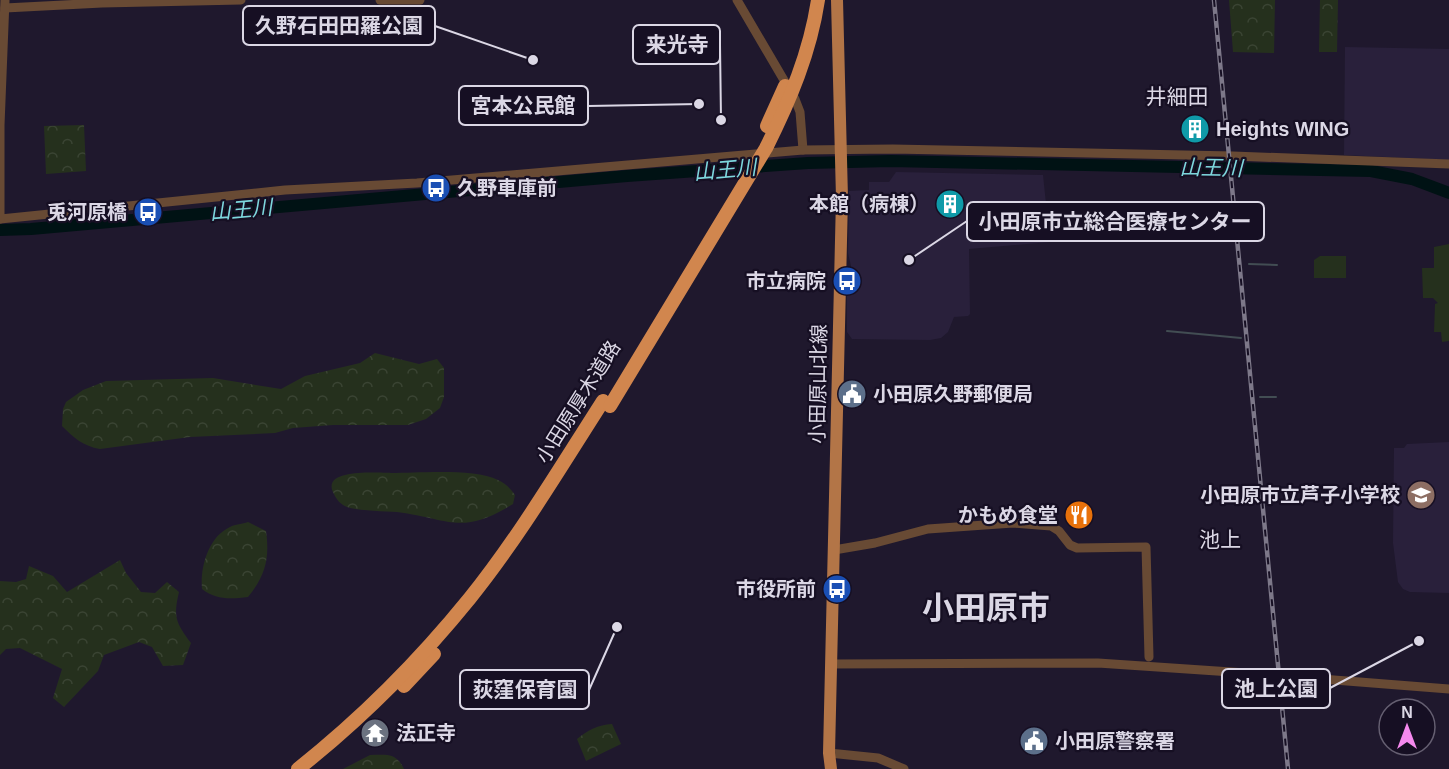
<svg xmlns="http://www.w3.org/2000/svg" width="1449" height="769" viewBox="0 0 1449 769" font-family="Helvetica,'Noto Sans JP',sans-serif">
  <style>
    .built { fill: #29203b }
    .green { fill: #25301d }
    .forest { fill: url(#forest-crowns) }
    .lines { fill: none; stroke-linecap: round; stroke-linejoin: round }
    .stream { stroke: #424d53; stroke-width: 2 }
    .river { stroke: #001214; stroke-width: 12 }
    .minor-tunnel { stroke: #3b3549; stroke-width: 9; stroke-dasharray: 9 4.5; stroke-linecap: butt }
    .minor { stroke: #684a34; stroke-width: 9 }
    .major { stroke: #b37547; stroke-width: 12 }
    .highway { stroke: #d1864e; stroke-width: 14 }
    .rail-casing { stroke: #7d7889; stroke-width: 4.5 }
    .rail { stroke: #160f23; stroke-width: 2; stroke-dasharray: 7; stroke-linecap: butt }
    .highway-bridge { stroke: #d1864e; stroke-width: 14 }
    .labels { text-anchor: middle; stroke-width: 4.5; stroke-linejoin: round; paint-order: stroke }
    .poi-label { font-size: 20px; font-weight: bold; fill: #dbd7e5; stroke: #160f23; text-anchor: end }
    .street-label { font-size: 20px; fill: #dbd7e5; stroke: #160f23 }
    .neighbourhood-label { font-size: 21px; fill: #dbd7e5; stroke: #160f23 }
    .water-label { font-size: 21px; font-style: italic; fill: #7dd7dd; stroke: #160f23 }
    .town-label { font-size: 32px; font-weight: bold; fill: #dbd7e5; stroke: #160f23 }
    .leader { fill: none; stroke: #dbd7e5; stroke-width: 2 }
    .callout-dot { fill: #dbd7e5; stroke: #160f23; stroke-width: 2 }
    .callout { fill: #160f23; stroke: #dbd7e5; stroke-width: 2 }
    .callout-label { font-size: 21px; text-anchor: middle; font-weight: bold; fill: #dbd7e5 }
  </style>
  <defs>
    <pattern id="forest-crowns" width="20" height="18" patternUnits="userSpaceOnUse" patternTransform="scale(1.5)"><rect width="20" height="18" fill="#25301d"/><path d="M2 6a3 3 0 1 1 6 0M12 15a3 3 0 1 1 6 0" fill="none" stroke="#3a4433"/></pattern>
  </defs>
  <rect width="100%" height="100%" fill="#1f182d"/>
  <!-- built -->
  <g class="built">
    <polygon points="1345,47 1449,49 1449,160 1344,155"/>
    <polygon points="896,172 1043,175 1050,242 969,249 970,314 968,316 954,317 948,332 941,338 930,340 852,339 847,332 847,296 851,282 851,266 848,253 849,191 869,190 869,182 889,182"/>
    <polygon points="1449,442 1449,593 1410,592 1403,589 1398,582 1393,543 1394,448 1404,448 1407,444"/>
  </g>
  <!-- green -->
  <g class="green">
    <polygon points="1449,244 1449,341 1442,342 1441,332 1434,332 1435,304 1438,303 1433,298 1423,298 1422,268 1434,268 1434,247"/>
    <polygon points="1320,256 1346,256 1346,278 1314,278 1314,260"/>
  </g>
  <!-- forest -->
  <g class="forest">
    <polygon points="1229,0 1275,0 1274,53 1233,52"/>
    <polygon points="1320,0 1338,0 1337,52 1319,52"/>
    <polygon points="84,125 86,171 46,174 44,126"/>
    <path d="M 375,353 L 419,364 L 437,359 L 444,368 L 444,397 L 440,408 L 426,419 L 408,425 L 333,425 L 293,428 L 275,433 L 190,437 L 100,449 C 83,446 74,438 62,426 L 63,409 L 66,402 L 83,390 L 106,381 L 213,378 L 281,389 L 305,376 L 360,363 Z"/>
    <path d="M 391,473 C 419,473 474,468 498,480 C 505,483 510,488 515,495 L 513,504 C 462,536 450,519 397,512 C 384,511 358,511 347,507 C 341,505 336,499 334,494 C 319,468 378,473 391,473 Z"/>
    <path d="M 248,522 L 266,531 C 270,559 265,576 248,597 C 230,599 216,600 202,589 C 200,568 208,537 230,527 C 235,524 243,524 248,522 Z"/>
    <path d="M 120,560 L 126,573 L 141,592 L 155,593 L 167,582 L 179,592 C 173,617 176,623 191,643 L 183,665 L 163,666 L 152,647 L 139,642 L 104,655 L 98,671 L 64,707 L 53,698 L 62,669 L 20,648 L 6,649 L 0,655 L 0,581 L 16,582 L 26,579 L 29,566 L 53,576 L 67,592 Z"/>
    <path d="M 612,724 L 621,744 L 586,761 L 577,739 C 588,730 598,725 612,724 Z"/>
    <path d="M 370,755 C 386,755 396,752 404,769 L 343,769 Z"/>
  </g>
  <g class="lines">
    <!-- stream -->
    <g class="stream">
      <polyline points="1249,264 1277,265"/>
      <polyline points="1167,331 1241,338"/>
      <polyline points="1260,397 1276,397"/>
    </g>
    <!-- river -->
    <polyline class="river" points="0,230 31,229 627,176 808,163 891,161 1371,171 1412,179 1449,193"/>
    <!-- minor-tunnel -->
    <polyline class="minor-tunnel" points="1261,674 1296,677"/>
    <!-- minor -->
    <g class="minor">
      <polyline points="380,0 420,0"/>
      <polyline points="737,0 795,99 800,112 803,150"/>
      <polyline points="5,8 102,3 241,0"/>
      <polyline points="0,219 285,190 417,183 803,150 893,149 1233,156 1449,164"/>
      <polyline points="0,219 0,125 5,0"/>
      <polyline points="834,550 875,543 928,529 1013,523 1051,526 1059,531 1070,545 1077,548 1146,547 1149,657"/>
      <polyline points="831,664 1098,663 1261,674"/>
      <polyline points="1296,677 1449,689"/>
      <polyline points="829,753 878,758 904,769"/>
    </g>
    <!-- major -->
    <polyline class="major" points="831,769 829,753 842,198 837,0"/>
    <!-- highway -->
    <g class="highway">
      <polyline points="404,686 434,654"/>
      <path d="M 298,769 C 361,719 419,661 470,598 C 519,537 560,468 603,401"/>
    </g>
    <!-- rail casing -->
    <g class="rail-casing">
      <polyline id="rail" points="1214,0 1288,769"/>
    </g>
    <!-- rail -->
    <use href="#rail" class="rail"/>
    <!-- highway-bridge -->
    <g class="highway-bridge">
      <polyline points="767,126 785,86"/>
      <path d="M 610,406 L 766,148 C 790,100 810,53 818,0"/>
    </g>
  </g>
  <!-- icons -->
  <defs>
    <g id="building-disc" transform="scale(1.5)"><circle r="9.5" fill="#0f9aa8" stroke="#160f23"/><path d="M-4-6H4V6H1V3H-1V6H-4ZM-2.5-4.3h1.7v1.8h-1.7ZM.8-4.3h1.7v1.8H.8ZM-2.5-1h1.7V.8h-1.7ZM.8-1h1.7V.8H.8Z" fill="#fff"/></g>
    <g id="bus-disc" transform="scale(1.5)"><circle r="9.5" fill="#1a4fb4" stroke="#160f23"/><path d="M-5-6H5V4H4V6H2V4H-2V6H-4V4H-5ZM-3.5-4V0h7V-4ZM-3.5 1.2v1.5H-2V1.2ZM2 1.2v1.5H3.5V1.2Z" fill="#fff"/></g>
    <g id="civic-disc" transform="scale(1.5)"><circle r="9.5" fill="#5c6f8a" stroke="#160f23"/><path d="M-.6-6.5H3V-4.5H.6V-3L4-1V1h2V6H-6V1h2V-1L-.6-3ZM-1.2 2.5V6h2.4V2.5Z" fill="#fff"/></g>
    <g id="school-disc" transform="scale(1.5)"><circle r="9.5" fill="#8d6e63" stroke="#160f23"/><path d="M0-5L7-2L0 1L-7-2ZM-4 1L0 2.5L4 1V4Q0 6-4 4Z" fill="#fff"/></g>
    <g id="restaurant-disc" transform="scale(1.5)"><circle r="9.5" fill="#e8710a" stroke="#160f23"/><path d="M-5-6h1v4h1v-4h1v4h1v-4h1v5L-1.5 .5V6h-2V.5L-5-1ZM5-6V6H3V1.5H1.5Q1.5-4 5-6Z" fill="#fff"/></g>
    <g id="temple-disc" transform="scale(1.5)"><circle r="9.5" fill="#6b7280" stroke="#160f23"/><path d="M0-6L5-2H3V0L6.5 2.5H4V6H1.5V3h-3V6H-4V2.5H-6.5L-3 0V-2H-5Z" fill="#fff"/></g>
  </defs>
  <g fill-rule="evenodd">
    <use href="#building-disc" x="1195" y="129"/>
    <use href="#bus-disc" x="436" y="188"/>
    <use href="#building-disc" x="950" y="204"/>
    <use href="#bus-disc" x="148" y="212"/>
    <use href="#bus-disc" x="847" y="281"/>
    <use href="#civic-disc" x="852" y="394"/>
    <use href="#school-disc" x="1421" y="495"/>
    <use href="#restaurant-disc" x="1079" y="515"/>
    <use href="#bus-disc" x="837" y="589"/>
    <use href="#temple-disc" x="375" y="733"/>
    <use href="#civic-disc" x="1034" y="741"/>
  </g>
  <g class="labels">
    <!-- poi labels -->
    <g class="poi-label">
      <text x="1216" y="136" text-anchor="start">Heights WING</text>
      <text x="457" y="195" text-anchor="start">久野車庫前</text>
      <text x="929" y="211">本館（病棟）</text>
      <text x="127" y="219">兎河原橋</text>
      <text x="826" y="288">市立病院</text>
      <text x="873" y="401" text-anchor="start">小田原久野郵便局</text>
      <text x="1400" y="502">小田原市立芦子小学校</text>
      <text x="1058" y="522">かもめ食堂</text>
      <text x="816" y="596">市役所前</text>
      <text x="396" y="740" text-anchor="start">法正寺</text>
      <text x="1055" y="748" text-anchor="start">小田原警察署</text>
    </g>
    <!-- street labels -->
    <g class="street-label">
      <text transform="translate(818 384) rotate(-89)" y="7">小田原山北線</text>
      <text transform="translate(578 402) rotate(-58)" y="7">小田原厚木道路</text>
    </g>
    <!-- neighbourhood labels -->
    <g class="neighbourhood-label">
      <text x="1177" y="104">井細田</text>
      <text x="1220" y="547">池上</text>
    </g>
    <!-- water labels -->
    <g class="water-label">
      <text transform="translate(1211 168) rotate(1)" y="7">山王川</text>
      <text transform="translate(725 170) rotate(-5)" y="7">山王川</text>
      <text transform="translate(241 210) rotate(-5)" y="7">山王川</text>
    </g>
    <!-- town labels -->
    <g class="town-label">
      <text x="986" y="619">小田原市</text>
    </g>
  </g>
  <!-- callouts -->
  <path class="leader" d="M533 60L435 26M721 120L720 45M699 104L588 106M909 260L967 221M1419 641L1330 688M617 627L589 690"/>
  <g class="callout-dot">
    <circle cx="533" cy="60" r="6"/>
    <circle cx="721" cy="120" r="6"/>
    <circle cx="699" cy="104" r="6"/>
    <circle cx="909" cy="260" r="6"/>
    <circle cx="1419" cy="641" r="6"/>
    <circle cx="617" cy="627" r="6"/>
  </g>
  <g class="callout">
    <rect x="243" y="6" width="192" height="39" rx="6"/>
    <rect x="633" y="25" width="87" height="39" rx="6"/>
    <rect x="459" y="86" width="129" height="39" rx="6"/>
    <rect x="967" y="202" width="297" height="39" rx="6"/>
    <rect x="1222" y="669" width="108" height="39" rx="6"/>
    <rect x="460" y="670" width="129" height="39" rx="6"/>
  </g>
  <g class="callout-label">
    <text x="339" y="33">久野石田田羅公園</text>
    <text x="677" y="52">来光寺</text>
    <text x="523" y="113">宮本公民館</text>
    <text x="1115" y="229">小田原市立総合医療センター</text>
    <text x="1276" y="696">池上公園</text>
    <text x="525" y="697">荻窪保育園</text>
  </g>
  <!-- north arrow -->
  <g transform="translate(1407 727)"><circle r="28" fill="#160f23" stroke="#655f71" stroke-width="1.5"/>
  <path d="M0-4.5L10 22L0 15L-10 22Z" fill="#f589ee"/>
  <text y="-9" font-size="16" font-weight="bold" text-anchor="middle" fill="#dbd7e5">N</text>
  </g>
</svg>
